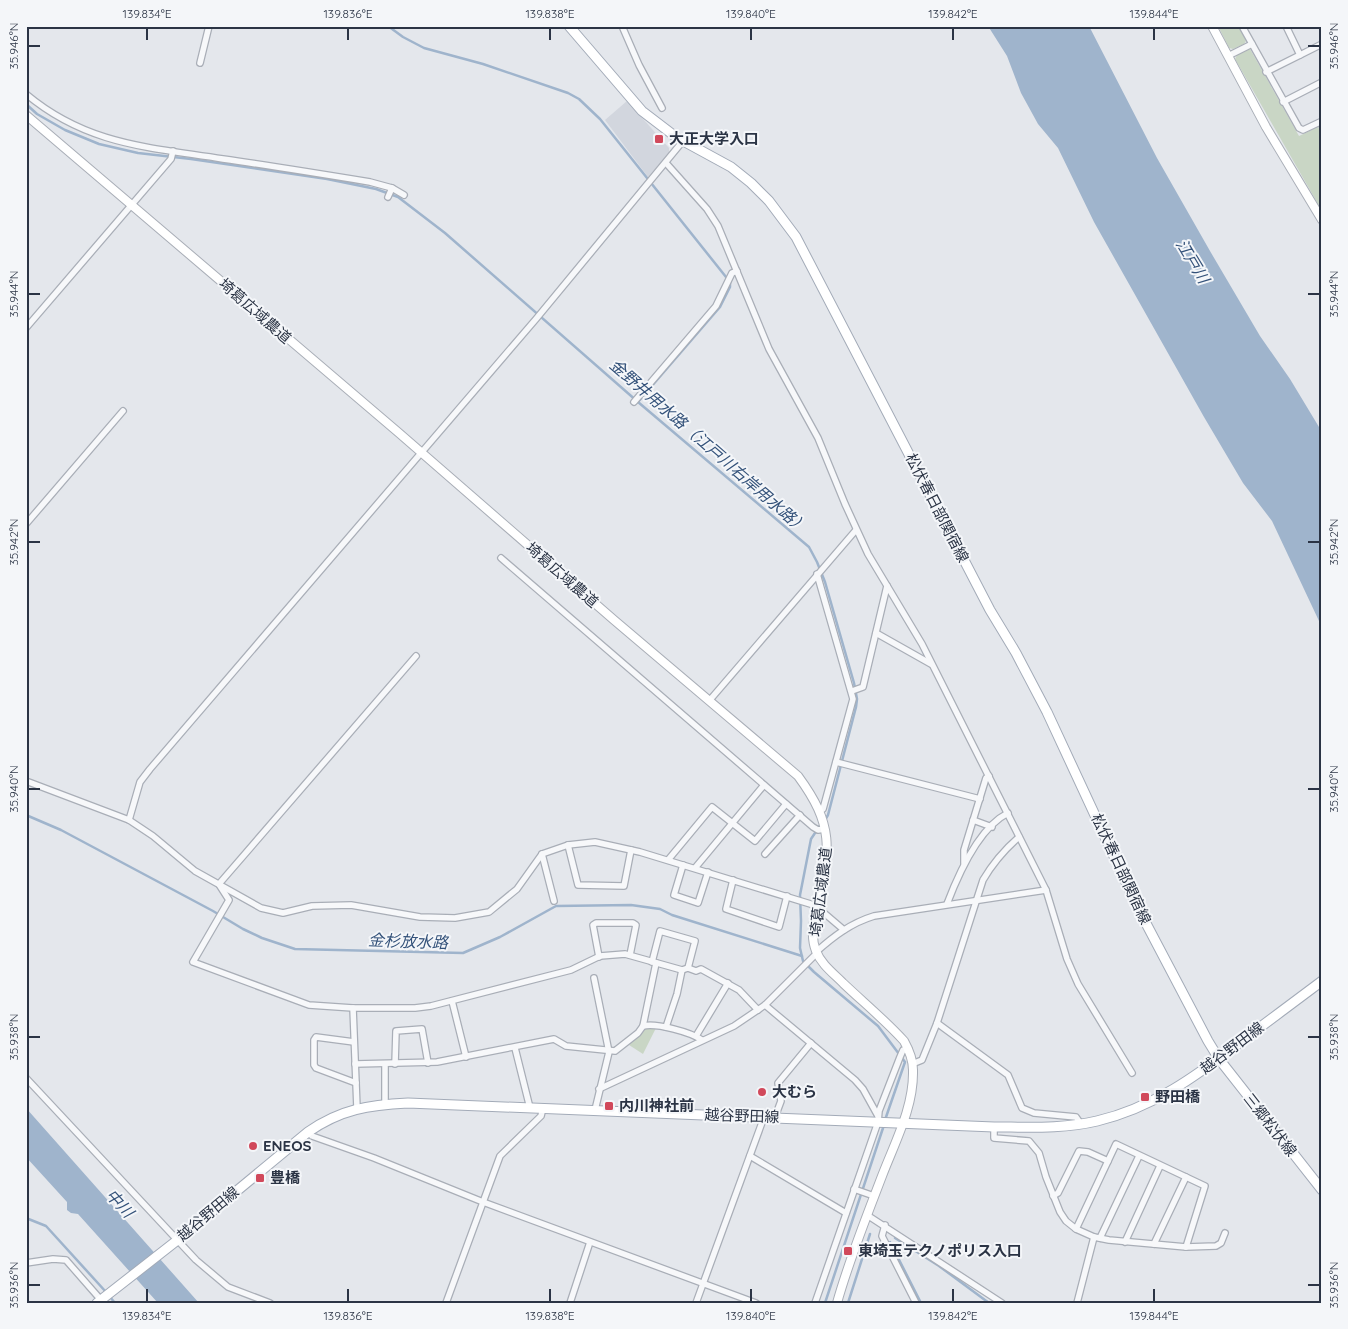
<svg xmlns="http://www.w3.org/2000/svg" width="1348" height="1329" viewBox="0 0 1348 1329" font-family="Quicksand,'Noto Sans JP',sans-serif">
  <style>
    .built { fill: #d2d6de }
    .green { fill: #c9d6c5 }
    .water { fill: #9fb4cc }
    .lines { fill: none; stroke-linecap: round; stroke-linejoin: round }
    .stream { stroke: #9fb4cc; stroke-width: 2.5 }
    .street-casing { stroke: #a9aeb7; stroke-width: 8 }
    .secondary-casing { stroke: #a9aeb7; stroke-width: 10 }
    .primary-casing { stroke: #a3abb8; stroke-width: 11 }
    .street { stroke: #f7f8fa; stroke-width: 5.5 }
    .secondary { stroke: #fff; stroke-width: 8 }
    .primary { stroke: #fff; stroke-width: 9 }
    .ticks { fill: none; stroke: #2b3445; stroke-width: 2 }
    .poi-dot { fill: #d1495b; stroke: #f4f6f9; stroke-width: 2 }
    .labels { text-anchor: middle; stroke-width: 4; stroke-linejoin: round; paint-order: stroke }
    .poi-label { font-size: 15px; font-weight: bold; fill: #2b3445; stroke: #f4f6f9; text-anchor: start }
    .street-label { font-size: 15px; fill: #2b3445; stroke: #f4f6f9 }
    .water-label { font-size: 16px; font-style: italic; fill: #34527a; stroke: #f4f6f9 }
    .neatline { fill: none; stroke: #2b3445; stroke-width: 2 }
    .ticks-label { font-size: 12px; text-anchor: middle; fill: #2b3445 }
  </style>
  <rect width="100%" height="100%" fill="#e4e7ec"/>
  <!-- built -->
  <polygon class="built" points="627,101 669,148 669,153 648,177 605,120"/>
  <!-- green -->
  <g class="green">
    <polygon points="1218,26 1239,26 1246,41 1244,44 1233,49 1229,48"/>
    <polygon points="1250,49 1299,136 1318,127 1322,130 1322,211 1235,59 1237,55"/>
    <polygon points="649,1028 656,1028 643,1054 629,1045 644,1030"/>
  </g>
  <!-- water -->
  <g class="water">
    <polygon points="988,26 1089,26 1157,158 1210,251 1260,336 1290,379 1322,432 1322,630 1319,621 1272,521 1243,483 1204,417 1094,222 1058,148 1038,124 1021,93 1007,56"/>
    <polygon points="26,1108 199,1303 158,1303 78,1214 71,1213 67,1210 67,1202 26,1157"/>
  </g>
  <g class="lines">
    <!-- stream -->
    <g class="stream">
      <polyline points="388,26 403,37 424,48 483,64 568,93 579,99 600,119 730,282 730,287 720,307 638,402"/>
      <polyline points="26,104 37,114 65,130 99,144 138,153 191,159 327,179 376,189 398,197 445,233 638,402 809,547 817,562 825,582 854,683 857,699 856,707 828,815 825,820"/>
      <polyline points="26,815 61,830 213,911 243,929 262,938 295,949 463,953 500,937 556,906 631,905 660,909 672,915 802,956"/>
      <polyline points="821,824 811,839 800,895 801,921 800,948 803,961 814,972 878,1026 905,1062 885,1120"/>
      <polyline points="26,1218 46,1226 106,1292"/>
      <polyline points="895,1238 939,1266 989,1303"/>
      <polyline points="890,1242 921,1303"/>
      <polyline points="110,1297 115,1303"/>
      <polyline points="825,1303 884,1125"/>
      <polyline points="848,1303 870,1234"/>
    </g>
    <!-- street casing -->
    <g class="street-casing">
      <g id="street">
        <polyline points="622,26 639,65 662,108"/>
        <polyline points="1242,26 1299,128 1303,130 1320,122 1322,125"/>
        <polyline points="1286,26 1300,55"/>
        <polyline points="1228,56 1252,44"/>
        <polyline points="200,63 209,26"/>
        <polyline points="1266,72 1322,44"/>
        <path d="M 26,94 C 87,145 148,147 223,159 C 272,166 321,174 370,182 L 392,188 L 404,195"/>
        <polyline points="1283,102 1322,82"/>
        <polyline points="666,163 707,209 718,226 769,349 818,438 845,504 868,554 922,644 1046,890 1067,959 1078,984 1132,1073"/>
        <polyline points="388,197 392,188"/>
        <polyline points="26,328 171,159 173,151"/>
        <polyline points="634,402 716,306 732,273 737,271"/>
        <polyline points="26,524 123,411"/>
        <polyline points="501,558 813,827 818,830 825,829"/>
        <polyline points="817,574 853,699 823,809 819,811"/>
        <polyline points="876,633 931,664"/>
        <polyline points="852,691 863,687 887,586"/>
        <polyline points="709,701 856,530"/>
        <polyline points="836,762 980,799"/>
        <polyline points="26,781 129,820 153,836 195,871 261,908 283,913 312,906 351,905 420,917 455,918 489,912 517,889 542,854 568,845 595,842 640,852 817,906"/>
        <polyline points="129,820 140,782 150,769 536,319 683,141"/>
        <polyline points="973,820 992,827"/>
        <polyline points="568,845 578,885 624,886 631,850"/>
        <polyline points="542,854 554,901"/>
        <polyline points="765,854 800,815"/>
        <polyline points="668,860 712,807 755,841 786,804"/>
        <polyline points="964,863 964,850 986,778 989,776"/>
        <polyline points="683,865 674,895 698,903 708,872"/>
        <polyline points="695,868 764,785"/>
        <polyline points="733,880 726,909 779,927 787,896"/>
        <polyline points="219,884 416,656"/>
        <polyline points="220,886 229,900 193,962 309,1005 353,1008 415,1008 431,1006 571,970 600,956 625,954 682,970 688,968 696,971 701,969 739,990 758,1010"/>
        <path d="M 947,904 C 958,875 978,828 1008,813"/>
        <polyline points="817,907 844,930"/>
        <path d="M 816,952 C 834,936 851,923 874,916 L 1046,890"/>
        <polyline points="599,957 593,925 596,923 633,923 636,925 630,955"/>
        <polyline points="652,962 660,931 695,941 688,968"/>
        <polyline points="594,978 609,1052 595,1110"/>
        <polyline points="452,1001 466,1057"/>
        <polyline points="765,1005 855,1080 863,1089 878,1116"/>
        <polyline points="353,1008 357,1108"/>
        <polyline points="937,1023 1008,1075 1022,1108 1034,1113 1076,1117 1081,1124"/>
        <polyline points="643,1026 656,963"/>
        <polyline points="666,1027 677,994 682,970"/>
        <polyline points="696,1036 728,983"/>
        <polyline points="354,1042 316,1037 314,1040 314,1065 316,1068 356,1083"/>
        <polyline points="515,1048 530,1108"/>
        <path d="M 355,1064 L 437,1062 L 554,1039 L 566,1046 L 615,1051 L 638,1033 L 643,1026 C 657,1023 690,1032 702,1040"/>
        <polyline points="395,1064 396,1031 422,1029 428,1063"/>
        <path d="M 912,1064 L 922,1060 L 937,1023 L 983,880 C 993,863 1004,850 1019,837"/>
        <polyline points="26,1078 196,1260 228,1287 270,1303"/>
        <polyline points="599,1089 734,1026 765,1005 817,953"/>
        <polyline points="385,1104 385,1064"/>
        <polyline points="775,1117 781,1101 778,1083 811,1043"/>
        <polyline points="994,1127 994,1138 1029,1141 1039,1153 1046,1177 1060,1212 1066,1221 1076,1229 1094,1237 1109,1240 1186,1247 1216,1246 1221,1243 1225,1233"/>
        <polyline points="308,1132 312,1136 374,1158 483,1202 756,1303"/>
        <polyline points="750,1156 846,1213"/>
        <polyline points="854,1189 874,1196"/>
        <polyline points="1053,1196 1058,1193 1079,1151 1088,1152 1108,1161"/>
        <polyline points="867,1215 1002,1303"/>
        <polyline points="885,1225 882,1236 916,1303"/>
        <polyline points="1076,1229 1116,1144 1205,1186 1186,1247"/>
        <polyline points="1100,1238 1139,1156"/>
        <polyline points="1125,1242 1160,1166"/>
        <polyline points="1154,1244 1186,1177"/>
        <polyline points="26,1263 53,1259 66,1260 101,1300"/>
        <polyline points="446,1303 500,1156 541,1116 543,1108"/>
        <polyline points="570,1303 590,1242"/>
        <polyline points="696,1303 764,1117"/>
        <polyline points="815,1303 878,1122 879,1111 900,1057 903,1050 909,1050"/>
        <polyline points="1077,1303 1094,1237"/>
      </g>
    </g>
    <!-- secondary casing -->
    <g class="secondary-casing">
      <g id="secondary">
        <polyline points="1212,26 1266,127 1322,220"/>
        <path d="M 26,115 L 399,433 L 614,620 L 798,776 C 834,825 831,849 817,906 C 814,921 810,936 816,951 C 821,964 833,973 843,983 C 863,1002 885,1020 904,1041 C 909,1050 913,1059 913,1070 C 914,1107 895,1142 882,1176 C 866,1218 849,1260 837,1303"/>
      </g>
    </g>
    <!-- primary casing -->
    <g class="primary-casing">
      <g id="primary">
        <polyline points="569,26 642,111 676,137 731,167 751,183 769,201 796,237 990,610 1016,653 1047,712 1139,910 1208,1041 1219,1059 1322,1190"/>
        <path d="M 97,1303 L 175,1242 L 308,1132 C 341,1109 369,1105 408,1103 L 994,1127 C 1028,1127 1063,1129 1097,1121 C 1152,1108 1195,1077 1239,1043 C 1267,1022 1294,1002 1322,981"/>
      </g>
    </g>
    <!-- street -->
    <use href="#street" class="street"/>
    <!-- secondary -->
    <use href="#secondary" class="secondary"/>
    <!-- primary -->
    <use href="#primary" class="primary"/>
  </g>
  <!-- ticks -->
  <path class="ticks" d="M 147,28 L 147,40M 348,28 L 348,40M 550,28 L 550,40M 751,28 L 751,40M 953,28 L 953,40M 1154,28 L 1154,40M 28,46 L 40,46M 1308,46 L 1320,46M 28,294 L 40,294M 1308,294 L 1320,294M 28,542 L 40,542M 1308,542 L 1320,542M 28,789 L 40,789M 1308,789 L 1320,789M 28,1037 L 40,1037M 1308,1037 L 1320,1037M 28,1285 L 40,1285M 1308,1285 L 1320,1285M 147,1289 L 147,1302M 348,1289 L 348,1302M 550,1289 L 550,1302M 751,1289 L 751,1302M 953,1289 L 953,1302M 1154,1289 L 1154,1302"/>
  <!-- markers -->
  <g class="poi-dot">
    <rect x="654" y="134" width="10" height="10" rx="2.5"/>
    <circle cx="762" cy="1092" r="5"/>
    <rect x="1140" y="1092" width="10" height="10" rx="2.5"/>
    <rect x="604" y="1101" width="10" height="10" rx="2.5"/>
    <circle cx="253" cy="1146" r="5"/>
    <rect x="255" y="1173" width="10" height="10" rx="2.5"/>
    <rect x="843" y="1246" width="10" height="10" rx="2.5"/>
  </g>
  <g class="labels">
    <!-- poi labels -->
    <g class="poi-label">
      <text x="669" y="144">大正大学入口</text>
      <text x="772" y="1097">大むら</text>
      <text x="1155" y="1102">野田橋</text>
      <text x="619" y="1111">内川神社前</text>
      <text x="263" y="1151">ENEOS</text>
      <text x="270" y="1183">豊橋</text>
      <text x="858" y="1256">東埼玉テクノポリス入口</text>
    </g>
    <!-- street labels -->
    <g class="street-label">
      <text transform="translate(255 311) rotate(41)" y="5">埼葛広域農道</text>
      <text transform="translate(937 508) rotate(63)" y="5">松伏春日部関宿線</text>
      <text transform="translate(562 575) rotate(41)" y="5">埼葛広域農道</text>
      <text transform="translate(1121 869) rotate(65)" y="5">松伏春日部関宿線</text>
      <text transform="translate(821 892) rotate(-83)" y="5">埼葛広域農道</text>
      <text transform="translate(1232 1048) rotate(-37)" y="5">越谷野田線</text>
      <text transform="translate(742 1116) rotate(2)" y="5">越谷野田線</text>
      <text transform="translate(1270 1125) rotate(52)" y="5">三郷松伏線</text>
      <text transform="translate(208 1214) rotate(-40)" y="5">越谷野田線</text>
    </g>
    <!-- water labels -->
    <g class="water-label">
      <text transform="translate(1193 261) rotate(59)" y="6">江戸川</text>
      <text transform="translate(709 446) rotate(41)" y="6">金野井用水路（江戸川右岸用水路）</text>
      <text transform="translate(408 941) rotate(2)" y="6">金杉放水路</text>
      <text transform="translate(120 1203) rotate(47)" y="6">中川</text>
    </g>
  </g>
  <!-- border -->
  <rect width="1348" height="1329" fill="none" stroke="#f4f6f9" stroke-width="55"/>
  <rect x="28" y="28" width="1292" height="1274" class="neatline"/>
  <g class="ticks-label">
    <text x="147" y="18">139.834°E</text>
    <text x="348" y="18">139.836°E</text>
    <text x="550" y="18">139.838°E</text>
    <text x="751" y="18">139.840°E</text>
    <text x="953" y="18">139.842°E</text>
    <text x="1154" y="18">139.844°E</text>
    <text transform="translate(14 46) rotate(-90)" y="4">35.946°N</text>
    <text transform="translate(1334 46) rotate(-90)" y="4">35.946°N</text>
    <text transform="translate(14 294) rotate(-90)" y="4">35.944°N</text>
    <text transform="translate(1334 294) rotate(-90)" y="4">35.944°N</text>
    <text transform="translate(14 542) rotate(-90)" y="4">35.942°N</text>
    <text transform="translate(1334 542) rotate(-90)" y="4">35.942°N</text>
    <text transform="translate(14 789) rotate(-90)" y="4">35.940°N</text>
    <text transform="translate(1334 789) rotate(-90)" y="4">35.940°N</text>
    <text transform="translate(14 1037) rotate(-90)" y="4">35.938°N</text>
    <text transform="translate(1334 1037) rotate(-90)" y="4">35.938°N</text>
    <text transform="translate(14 1285) rotate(-90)" y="4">35.936°N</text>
    <text transform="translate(1334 1285) rotate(-90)" y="4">35.936°N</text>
    <text x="147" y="1320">139.834°E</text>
    <text x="348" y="1320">139.836°E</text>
    <text x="550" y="1320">139.838°E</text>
    <text x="751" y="1320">139.840°E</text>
    <text x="953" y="1320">139.842°E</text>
    <text x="1154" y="1320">139.844°E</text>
  </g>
</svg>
